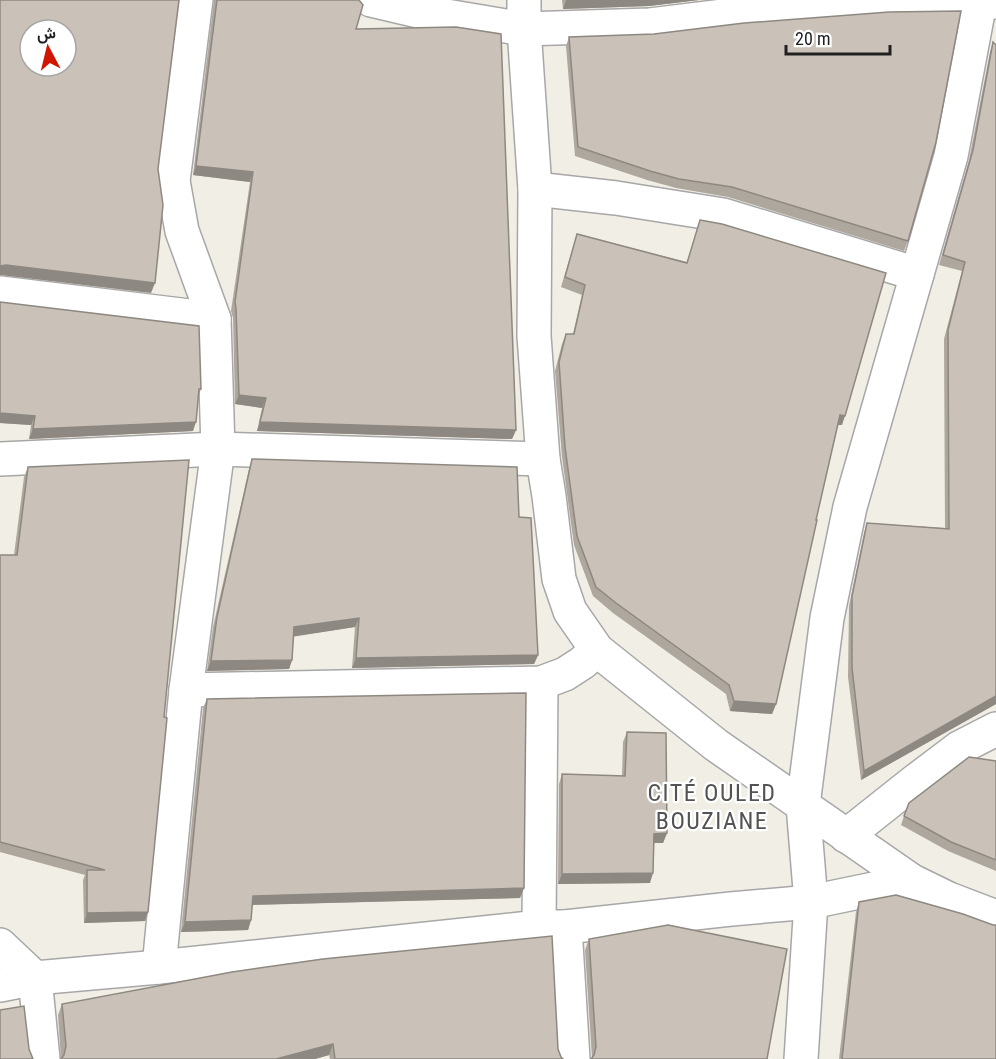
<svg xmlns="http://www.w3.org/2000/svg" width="996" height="1059" viewBox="0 0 996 1059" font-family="'Roboto Condensed',Vazirmatn,sans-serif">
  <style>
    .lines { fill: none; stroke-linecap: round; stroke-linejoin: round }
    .minor-casing { stroke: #a7a7a7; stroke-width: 36 }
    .minor { stroke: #fff; stroke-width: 33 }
    .wall { fill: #aea79e }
    .shaded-wall { fill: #8d8881 }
    .building { fill: #cac2b8; stroke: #8d8881; stroke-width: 1.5; fill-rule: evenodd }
    .labels { text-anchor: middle; stroke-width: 4.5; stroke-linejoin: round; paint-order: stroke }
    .quarter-label { font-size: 24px; letter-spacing: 1.5px; fill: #535353; stroke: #fff }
  </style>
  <rect width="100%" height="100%" fill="#f1eee5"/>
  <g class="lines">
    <!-- minor casing -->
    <g class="minor-casing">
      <g id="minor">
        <polyline points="371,0 422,12 524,29 650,25 739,14 885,3 980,2 981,0"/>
        <polyline points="524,0 524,29 535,189 534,336 543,459 549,496 559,579 570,611 597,650 716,745 912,881 949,899 996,917"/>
        <polyline points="535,189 616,198 723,215 917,274"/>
        <polyline points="0,293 214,319"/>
        <polyline points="0,459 218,449 543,459"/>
        <polyline points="186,690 541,683 565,674 582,663 597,650"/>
        <polyline points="846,836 914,782 959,748 996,729"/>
        <polyline points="539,927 541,683"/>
        <polyline points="565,927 573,1059"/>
        <polyline points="0,945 35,978 159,967 539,927 565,927 731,909 811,902 912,881"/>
        <polyline points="159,967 186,690 218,449 214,319 182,231 173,181 196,0"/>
        <polyline points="0,985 35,978 43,1059"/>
        <polyline points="801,1059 811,902 803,805 827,618 850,507 951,156 980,2 996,2"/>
      </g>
    </g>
    <!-- minor -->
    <use href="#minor" class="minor"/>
  </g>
  <!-- wall -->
  <g class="wall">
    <polygon points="214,0 359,0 356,29 516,430 512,439 257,431 262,408 235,404 233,318 231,311 250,182 193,175"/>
    <polygon points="554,0 699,0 649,6 563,9 562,0"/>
    <polygon points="569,37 908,241 904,251 728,197 676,188 647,180 575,156 566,46"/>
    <polygon points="993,42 996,45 996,704 861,780 848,677 849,606 864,533 867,523 945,528 944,339 962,271 939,265 969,160 990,52"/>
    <polygon points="700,220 842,425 838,425 816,520 776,704 772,714 730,711 726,694 613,613 593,596 574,545 562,457 555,371 562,344 566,334 573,334 582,295 561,287 577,234 687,262"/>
    <polygon points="0,302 201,389 198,397 193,431 29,439 31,425 0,423"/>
    <polygon points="252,459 519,517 538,655 534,664 352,668 355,627 294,636 292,660 289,669 207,671 213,627 249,469"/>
    <polygon points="28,467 164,717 148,912 145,921 84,923 83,880 85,875 0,852 0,555 14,555 24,477"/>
    <polygon points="207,699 524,888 520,898 252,905 251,920 248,930 181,932 203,708"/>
    <polygon points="627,732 667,833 663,843 654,843 650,883 558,884 559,784 562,774 622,776 623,742"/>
    <polygon points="996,761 996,871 948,851 901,825 904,816"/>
    <polygon points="859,902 993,925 996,1059 839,1059 856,912"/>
    <polygon points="589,939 767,1059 592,1058 585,950"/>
    <polygon points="62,1004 558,1049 561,1057 563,1059 330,1059 329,1055 315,1059 61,1059 58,1015"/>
  </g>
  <!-- shaded-wall -->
  <g class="shaded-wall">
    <polygon points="566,0 699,0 649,6 563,9"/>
    <polygon points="196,166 253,172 250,182 193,175"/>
    <polygon points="6,265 155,283 151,293 0,275 0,266"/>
    <polygon points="239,395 266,398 262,408 235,404"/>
    <polygon points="0,413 35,416 31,425 0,423"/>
    <polygon points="840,415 845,416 842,425 837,425"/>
    <polygon points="196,422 193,431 29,439 33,429"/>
    <polygon points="260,422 516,430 512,439 257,431"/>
    <polygon points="359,618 355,627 291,637 294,627"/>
    <polygon points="538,655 534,664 352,668 356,658"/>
    <polygon points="292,660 289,669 207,671 211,661"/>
    <polygon points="996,696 996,704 861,780 864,771"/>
    <polygon points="734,701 776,704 772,714 730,711"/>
    <polygon points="667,833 663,843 651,843 654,834"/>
    <polygon points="653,873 650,883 558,884 562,874"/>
    <polygon points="524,888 520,898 249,905 253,896"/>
    <polygon points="148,912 145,921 84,923 87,913"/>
    <polygon points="251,920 248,930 181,932 185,922"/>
    <polygon points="333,1044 329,1055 315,1059 276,1059"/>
  </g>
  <!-- building -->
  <g class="building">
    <path d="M 0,0 L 179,0 L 158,169 L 163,205 L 155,283 L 6,265 L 0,266 ZM 30,30 L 66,30 L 66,66 L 30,66 Z"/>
    <polygon points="217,0 359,0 363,5 356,29 456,27 501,34 516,430 260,422 266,398 239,395 236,309 235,302 253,172 196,166"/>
    <polygon points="961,11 936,142 908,241 732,187 679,179 650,171 578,147 569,37 654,34 744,23 889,12"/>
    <polygon points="993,42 996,45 996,696 864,771 852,668 852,596 867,523 949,529 948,330 965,262 943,255 973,150"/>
    <polygon points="700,220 722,224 886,273 845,416 840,415 816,520 817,520 776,704 734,701 729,685 616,603 596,587 577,536 565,447 559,362 566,334 574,334 585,285 565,277 577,234 687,263"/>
    <polygon points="0,302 199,326 201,389 199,389 196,422 33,429 35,416 0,413"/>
    <polygon points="252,459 517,467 519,517 531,518 538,655 356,658 359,618 294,627 292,660 211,661 217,617"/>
    <polygon points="189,460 164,717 167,718 148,912 87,913 87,870 105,870 0,842 0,555 17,555 28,467"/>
    <polygon points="526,693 524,888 253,896 251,920 185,922 207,699"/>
    <polygon points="627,732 666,733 667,833 654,834 653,873 562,874 562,774 625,776"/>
    <polygon points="969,757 996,761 996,860 951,842 904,816 909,803"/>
    <polygon points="896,895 963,914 993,925 996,925 996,1059 842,1059 859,902"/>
    <polygon points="668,925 787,949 767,1059 591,1059 594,1055 596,1047 589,939"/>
    <polygon points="552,936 558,1049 561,1057 563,1059 335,1059 333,1044 276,1059 61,1059 64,1055 66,1046 62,1004 232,972 323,959"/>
    <polygon points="24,1006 29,1049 33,1059 0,1059 0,1010"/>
  </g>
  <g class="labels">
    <!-- quarter labels -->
    <g class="quarter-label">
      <text x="712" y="801">CITÉ OULED<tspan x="712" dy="28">BOUZIANE</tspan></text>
    </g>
  </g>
  <!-- north arrow -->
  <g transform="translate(48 48) rotate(353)"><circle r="28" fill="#ffffff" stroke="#a6a6a6" stroke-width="1.5"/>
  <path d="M0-4.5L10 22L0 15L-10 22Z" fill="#d01500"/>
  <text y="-9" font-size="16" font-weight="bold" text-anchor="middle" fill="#202020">ش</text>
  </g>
  <!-- scale -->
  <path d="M786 45v9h104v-9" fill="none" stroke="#202020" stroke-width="3"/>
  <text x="795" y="45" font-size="18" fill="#202020" stroke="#ffffff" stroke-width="4.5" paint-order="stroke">20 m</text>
</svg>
